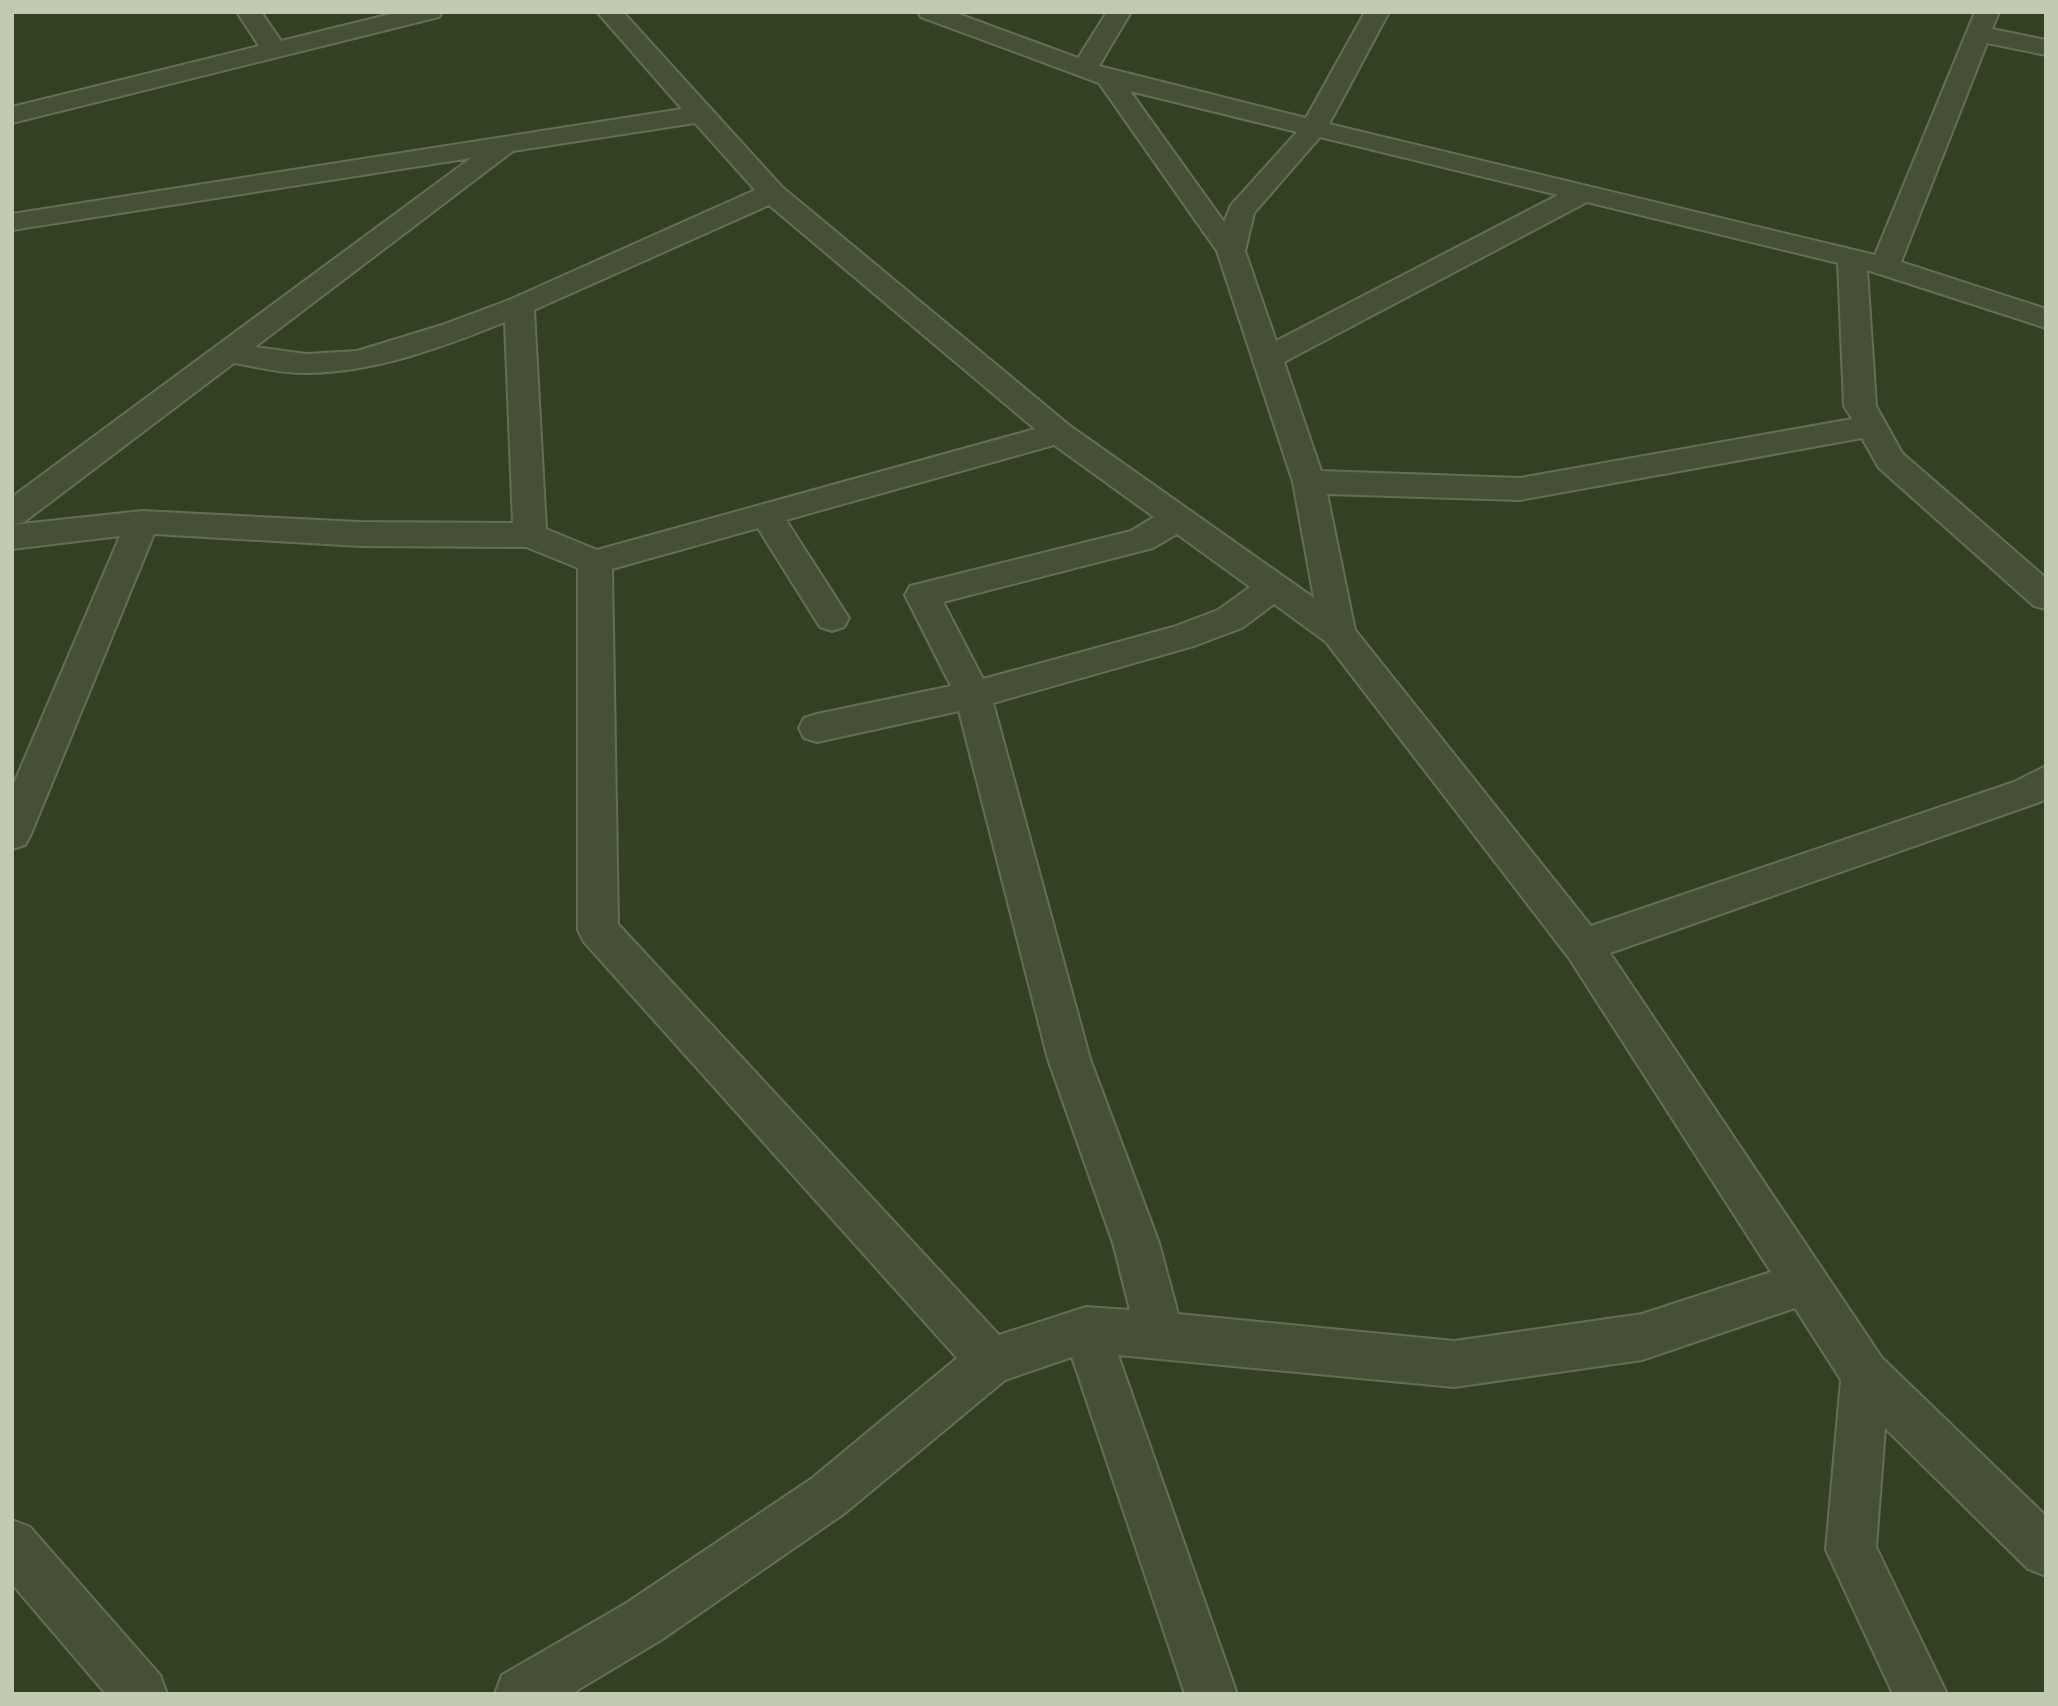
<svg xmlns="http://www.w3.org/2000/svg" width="2058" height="1706" viewBox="0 0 2058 1706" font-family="'Varela Round',sans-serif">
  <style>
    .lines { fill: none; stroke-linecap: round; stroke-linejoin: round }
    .minor-casing { stroke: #636e54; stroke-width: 4 }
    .minor { fill: #455036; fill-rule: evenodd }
  </style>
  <rect width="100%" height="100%" fill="#344022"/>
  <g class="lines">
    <!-- minor casing -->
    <g class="minor-casing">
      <g id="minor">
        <polygon points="237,12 261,12 281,41 399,12 442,12 439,17 12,123 12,107 259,46"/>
        <path d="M 597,12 L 623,12 L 782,187 L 1070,426 L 1314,598 L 1293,482 L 1217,251 L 1099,83 L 921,17 L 918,12 L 953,12 L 1078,58 L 1107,12 L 1131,12 L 1099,66 L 1306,118 L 1365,12 L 1389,12 L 1329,124 L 1875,255 L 1975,12 L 1999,12 L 1992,29 L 2046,40 L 2046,55 L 1987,43 L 1901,262 L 2046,309 L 2046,328 L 1867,270 L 1876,406 L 1902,453 L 2046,578 L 2046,609 L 2034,606 L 1879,468 L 1862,438 L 1520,500 L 1327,494 L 1355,630 L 1591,926 L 2014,782 L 2046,766 L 2046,799 L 2040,802 L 1610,953 L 1882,1358 L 2046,1516 L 2046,1576 L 2028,1569 L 1885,1428 L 1876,1547 L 1947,1694 L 1893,1694 L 1826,1550 L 1841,1380 L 1795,1308 L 1642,1360 L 1454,1387 L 1118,1355 L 1237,1694 L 1185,1694 L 1072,1357 L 1005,1380 L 845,1513 L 661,1640 L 571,1694 L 495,1694 L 502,1675 L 625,1604 L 811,1479 L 957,1358 L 584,942 L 578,930 L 578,568 L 526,547 L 360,546 L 154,534 L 31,834 L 25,845 L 12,849 L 12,788 L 120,536 L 12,549 L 12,525 L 142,511 L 360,522 L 513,523 L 505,322 C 443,347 376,372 308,373 C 284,374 258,367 234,363 L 24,522 L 12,525 L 12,497 L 471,158 L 12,230 L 12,214 L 682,109 ZM 1130,91 L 1297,132 L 1231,205 L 1224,222 ZM 695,123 L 755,190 L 509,300 L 442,325 L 357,351 L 306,354 L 255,347 L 513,151 ZM 1320,137 L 1558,195 L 1276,341 L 1245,251 L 1254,213 ZM 1587,202 L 1838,263 L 1844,406 L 1852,419 L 1520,478 L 1321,471 L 1284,362 ZM 769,205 L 1035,429 L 597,550 L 546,529 L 534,310 ZM 1054,445 L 1154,517 L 1131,531 L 910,586 L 905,595 L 951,686 L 817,714 L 804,718 L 799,728 L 804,738 L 817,742 L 959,711 L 1048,1059 L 1113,1243 L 1130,1310 L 1086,1307 L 999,1335 L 618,924 L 612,569 L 758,528 L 820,627 L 832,631 L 844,627 L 849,618 L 786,520 ZM 1177,534 L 1250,587 L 1218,610 L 1173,627 L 983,679 L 943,602 L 1153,548 ZM 1274,604 L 1326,642 L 1569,958 L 1771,1272 L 1642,1314 L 1454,1341 L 1178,1314 L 1159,1243 L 1090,1059 L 993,703 L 1194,646 L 1242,628 Z"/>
        <polygon points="12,1520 30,1527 160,1675 167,1694 106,1694 12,1584"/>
      </g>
    </g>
    <!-- minor -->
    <use href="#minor" class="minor"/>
  </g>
  <!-- border -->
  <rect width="2058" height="1706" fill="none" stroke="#c0cbb2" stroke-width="28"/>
</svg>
